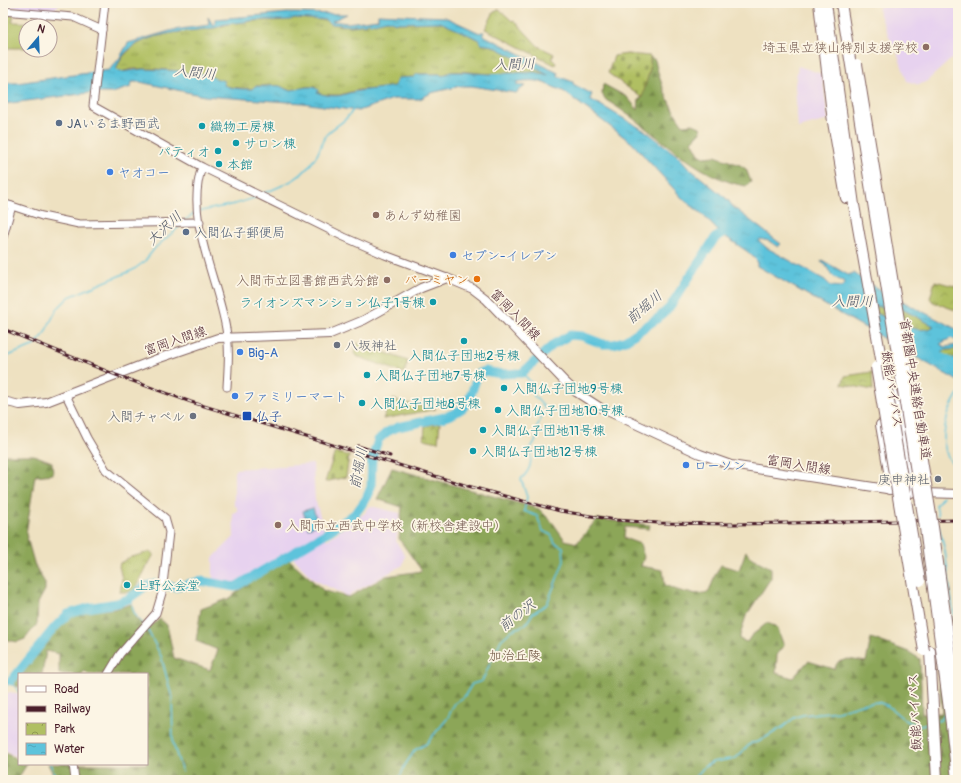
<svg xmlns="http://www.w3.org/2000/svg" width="961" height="783" viewBox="0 0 961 783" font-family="Pangolin,'Klee One',sans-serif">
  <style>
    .built { fill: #e7d2ef }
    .grass { fill: url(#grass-tufts); stroke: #7d6f46 }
    .forest { fill: url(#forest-firs); stroke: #6b6242 }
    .cemetery { fill: url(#cemetery-stones); stroke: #7d6f46 }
    .park { fill: url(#park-crowns); stroke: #7d6f46 }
    .garden { fill: #b0bf62; stroke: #7d6f46 }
    .water { fill: url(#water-ripples); stroke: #547183; fill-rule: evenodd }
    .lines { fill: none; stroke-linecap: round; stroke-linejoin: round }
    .stream { stroke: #5dc3db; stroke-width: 1.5 }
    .river { stroke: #5dc3db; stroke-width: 9 }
    .minor-casing { stroke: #836360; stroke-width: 9 }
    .major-casing { stroke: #836360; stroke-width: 10 }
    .highway-casing { stroke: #836360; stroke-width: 12 }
    .minor { stroke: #fff; stroke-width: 7 }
    .major { stroke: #fff; stroke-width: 8 }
    .highway { stroke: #fff; stroke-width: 10 }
    .rail-casing { stroke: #4a1f2b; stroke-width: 3 }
    .rail { stroke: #fcf5e5; stroke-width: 1.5; stroke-dasharray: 4.5; stroke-linecap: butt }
    .highway-bridge-casing { stroke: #836360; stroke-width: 12; stroke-linecap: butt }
    .highway-bridge { stroke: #fff; stroke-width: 10 }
    .education-dot { fill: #8d6e63; stroke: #fcf5e5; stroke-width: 1.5 }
    .service-dot { fill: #5c6f8a; stroke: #fcf5e5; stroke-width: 1.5 }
    .culture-dot { fill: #0f9aa8; stroke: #fcf5e5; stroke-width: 1.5 }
    .shop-dot { fill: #3f7fe0; stroke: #fcf5e5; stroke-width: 1.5 }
    .food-dot { fill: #e8710a; stroke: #fcf5e5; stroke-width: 1.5 }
    .worship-dot { fill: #6b7280; stroke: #fcf5e5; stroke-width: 1.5 }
    .transit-dot { fill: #1a4fb4; stroke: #fcf5e5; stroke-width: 1.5 }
    .labels { text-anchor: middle; stroke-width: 3.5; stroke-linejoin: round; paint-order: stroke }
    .education-label { font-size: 13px; fill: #785e54; stroke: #fcf5e5; text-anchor: end }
    .service-label { font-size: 13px; fill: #4e5e75; stroke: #fcf5e5; text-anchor: start }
    .culture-label { font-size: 13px; fill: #0d838f; stroke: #fcf5e5; text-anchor: start }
    .shop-label { font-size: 13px; fill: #366cbe; stroke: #fcf5e5; text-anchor: start }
    .food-label { font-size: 13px; fill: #c56008; stroke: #fcf5e5; text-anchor: end }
    .street-label { font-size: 13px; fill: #4a1f2b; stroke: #fcf5e5 }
    .worship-label { font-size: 13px; fill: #5b616d; stroke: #fcf5e5; text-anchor: end }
    .transit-label { font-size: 13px; fill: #164399; stroke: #fcf5e5; text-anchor: start }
    .park-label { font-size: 13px; fill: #694f3c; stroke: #fcf5e5 }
    .water-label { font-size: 14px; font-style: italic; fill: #515869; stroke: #fcf5e5 }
  </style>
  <defs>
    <pattern id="grass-tufts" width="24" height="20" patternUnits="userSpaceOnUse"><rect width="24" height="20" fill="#b0bf62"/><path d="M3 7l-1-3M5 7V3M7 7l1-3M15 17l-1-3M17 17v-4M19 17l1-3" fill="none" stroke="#919b51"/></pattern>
    <pattern id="forest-firs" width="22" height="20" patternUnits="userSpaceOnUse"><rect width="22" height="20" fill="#8ca658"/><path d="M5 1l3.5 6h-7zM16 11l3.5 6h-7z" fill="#748749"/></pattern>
    <pattern id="cemetery-stones" width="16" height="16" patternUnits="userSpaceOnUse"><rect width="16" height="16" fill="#b0bf62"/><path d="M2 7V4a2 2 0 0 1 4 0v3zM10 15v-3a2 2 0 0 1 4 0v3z" fill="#919b51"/></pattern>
    <pattern id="park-crowns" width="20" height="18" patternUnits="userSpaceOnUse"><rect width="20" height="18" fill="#b0bf62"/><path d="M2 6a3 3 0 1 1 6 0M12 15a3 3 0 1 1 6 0" fill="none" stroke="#919b51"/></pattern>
    <pattern id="water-ripples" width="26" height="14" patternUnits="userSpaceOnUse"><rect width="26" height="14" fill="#5dc3db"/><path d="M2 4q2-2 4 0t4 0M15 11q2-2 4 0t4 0" fill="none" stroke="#52a7bc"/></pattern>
  </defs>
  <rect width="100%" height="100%" fill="#fcf5e5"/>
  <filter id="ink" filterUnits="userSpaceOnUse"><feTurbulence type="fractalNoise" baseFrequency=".025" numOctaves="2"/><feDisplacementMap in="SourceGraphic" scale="8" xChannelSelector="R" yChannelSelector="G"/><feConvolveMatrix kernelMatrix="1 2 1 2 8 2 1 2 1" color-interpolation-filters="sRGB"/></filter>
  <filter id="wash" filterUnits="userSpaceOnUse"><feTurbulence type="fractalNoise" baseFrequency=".012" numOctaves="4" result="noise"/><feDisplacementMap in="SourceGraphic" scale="16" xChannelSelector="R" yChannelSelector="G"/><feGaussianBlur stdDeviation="0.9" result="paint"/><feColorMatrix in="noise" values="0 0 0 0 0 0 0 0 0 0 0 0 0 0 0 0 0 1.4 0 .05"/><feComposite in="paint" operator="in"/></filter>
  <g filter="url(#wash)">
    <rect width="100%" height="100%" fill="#eee1c1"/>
    <!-- built -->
    <g class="built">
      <polygon points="60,3 53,11 10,7 6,3"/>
      <polygon points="915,3 958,3 958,53 927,81 919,85 907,81 896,49 892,44 878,10 879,7"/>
      <polygon points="798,66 822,74 828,120 798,128 795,85"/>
      <polygon points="313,464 315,499 327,540 365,513 370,506 400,513 396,541 405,556 403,565 347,596 313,579 288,552 235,585 213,581 213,558 234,537 233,514 237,511 237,507 234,505 234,472 236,469"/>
      <polygon points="10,692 19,694 19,758 3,750 3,696"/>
    </g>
    <!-- grass -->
    <g class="grass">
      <path d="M 294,18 L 325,20 L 331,24 L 351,26 L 366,24 L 369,22 L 387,20 L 396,23 L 440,22 L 457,28 L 478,39 L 483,44 L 493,46 L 516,57 L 548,75 C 529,71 510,73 490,74 C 475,74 456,67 442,76 L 440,74 L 417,74 L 414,78 L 398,81 L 394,86 L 385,89 L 358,90 L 340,95 L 321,95 L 317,92 L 315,87 L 305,87 L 300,89 L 288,90 L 279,86 L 255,86 L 252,89 L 228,87 L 210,76 L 198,73 L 192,75 L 181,71 L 155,69 L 132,69 L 121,72 L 116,70 C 129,32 179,32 213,28 C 216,28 218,27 222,26 C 230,23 243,22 252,21 C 262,20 286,22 294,18 Z"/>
      <path d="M 872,306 L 902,309 L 934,326 C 919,338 885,316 869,310 Z"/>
      <polygon points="958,349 958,357 945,360 939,358 938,356 946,350"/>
    </g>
    <!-- forest -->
    <g class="forest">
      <path d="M 650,57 L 655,60 C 660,83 669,106 683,125 L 693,124 L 700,127 L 701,132 L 692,141 L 699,154 L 704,157 L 715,156 L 740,165 L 746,169 L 751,182 L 746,186 C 696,179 649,125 606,100 L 602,94 L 603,84 L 627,97 L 638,110 L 639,99 L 641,99 L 650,69 Z"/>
      <polygon points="3,455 34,455 52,462 53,474 35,476 26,534 35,566 45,583 45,590 38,603 37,624 25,639 17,642 3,639"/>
      <path d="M 392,468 L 539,509 L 553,523 L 565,540 L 577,543 L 597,519 L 650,525 L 649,529 L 625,527 L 624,538 L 640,544 L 644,557 L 641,566 L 663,570 L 665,585 C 681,592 692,596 709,592 L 715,575 L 721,565 L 739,570 L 746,551 L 752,558 L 771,568 L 771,578 L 746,616 L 739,639 L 747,642 L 751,636 L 767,623 L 777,627 L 784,646 L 777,655 L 776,673 L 793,678 L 808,661 L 834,669 L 838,662 L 848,659 L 866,662 L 871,638 L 909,652 L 920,659 L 922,714 L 942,713 L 937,653 L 952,626 L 951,619 L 958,618 L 958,780 L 56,780 L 48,764 L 147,764 L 147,674 L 88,674 L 85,671 L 82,674 L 59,674 L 59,654 L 46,651 L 42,674 L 19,674 L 19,687 L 6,683 L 52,625 L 82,610 L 114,609 L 132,604 L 136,619 L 148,628 L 160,619 L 167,625 L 174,658 L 210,670 L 218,650 L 196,641 L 201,609 L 230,598 L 283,554 L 324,591 L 349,597 L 386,576 L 422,571 L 399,539 L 402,507 L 377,499 Z"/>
      <polygon points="3,752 19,760 19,764 27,764 17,780 3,780"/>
    </g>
    <!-- cemetery -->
    <g class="cemetery">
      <polygon points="627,54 650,56 650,69 642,98 608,73 614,56"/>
      <polygon points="335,452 349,456 346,477 325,482"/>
    </g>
    <!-- park -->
    <g class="park">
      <polygon points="499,9 512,21 514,20 538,46 554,54 552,59 556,63 555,65 485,29 494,12"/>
      <polygon points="935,281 958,287 958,311 933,302 930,298"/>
      <polygon points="358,343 408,361 404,373 356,356 354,353"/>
      <polygon points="872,372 873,390 842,384 845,376"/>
      <polygon points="393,399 405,403 436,409 383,419 389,403"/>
      <polygon points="440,423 438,442 424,439 425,426"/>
      <polygon points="150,552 154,554 133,592 120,592 122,579 119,566 120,563 131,557"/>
    </g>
    <!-- garden -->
    <polygon class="garden" points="3,14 14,15 12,22 38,23 38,26 26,26 26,48 3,48"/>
    <!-- water -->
    <g class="water">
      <path d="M 288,13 L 347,14 L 332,21 L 347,23 L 378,19 L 378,14 L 445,17 L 480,33 L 481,32 L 484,32 L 483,35 L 558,73 L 558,76 L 573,82 L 573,84 L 592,94 L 590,99 L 647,132 L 679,157 L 689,168 L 728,200 L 733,207 L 781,244 L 778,247 L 769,241 L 760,239 L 759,241 L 767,248 L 825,280 L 831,286 L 841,287 L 845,284 L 843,281 C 825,275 832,268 821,262 L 822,260 L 848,275 L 854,273 L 869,284 L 958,330 L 958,341 L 951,338 L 940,344 L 945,347 L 958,345 L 958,349 L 946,350 L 938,356 L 945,360 L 958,357 L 956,361 L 958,363 L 958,381 L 757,266 L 757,261 L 748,252 L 720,233 L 701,213 L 684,200 L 632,143 L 563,91 C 542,83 540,78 517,82 L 517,85 L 525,86 L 516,93 L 472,86 L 460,86 L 431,93 L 420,99 L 393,99 L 358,111 L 303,103 L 205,96 L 140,82 L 132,82 L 131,87 L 112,93 L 89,93 L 3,104 L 3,83 L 17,83 L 109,70 L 119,59 L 128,43 L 173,30 L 209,25 L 208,17 L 213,25 L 215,24 L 215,19 ZM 294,18 L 325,20 L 331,24 L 351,26 L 366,24 L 369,22 L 370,24 L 387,20 L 396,23 L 440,22 L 478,39 L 481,44 L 493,46 L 548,75 L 535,72 L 489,74 L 460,72 L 450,72 L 442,76 L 440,74 L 417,74 L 414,77 L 398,78 L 394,86 C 376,90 360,89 342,95 C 336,97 321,95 317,92 L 319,90 C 310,83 299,90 289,90 C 286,90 283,87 280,86 C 276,85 262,87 255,86 L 252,89 C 243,89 233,89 224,85 L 224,81 L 206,75 L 198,73 L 192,75 L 181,71 L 143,69 L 121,72 L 116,70 C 127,31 181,33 214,28 C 217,28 219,26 222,25 C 231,23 241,23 250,21 C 263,19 277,21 290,20 ZM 871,306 L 902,309 L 934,326 C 919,338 885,316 869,310 Z"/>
      <polygon points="313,508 318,525 308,528 303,511"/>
    </g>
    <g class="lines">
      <!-- stream -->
      <g class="stream">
        <path d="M 262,194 C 286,184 302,180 317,155 C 321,148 322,139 328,133 C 337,124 344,124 353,110"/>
        <polyline points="201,211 235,204 257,197"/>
        <polyline points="185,220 195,213"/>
        <polyline points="3,361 8,356 35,345 43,336 57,309 69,297 133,270 144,262 155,248 180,226"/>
        <path d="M 958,394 C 947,411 938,440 949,459 C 952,463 955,465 958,469"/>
        <polyline points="948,491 955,482 958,473"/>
        <polyline points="938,515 936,505 943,496"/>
        <polyline points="938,524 945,551 958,647"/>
        <path d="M 133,594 C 130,608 134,615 144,625"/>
        <polyline points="146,627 161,656 172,697 173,743 182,772"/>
        <polyline points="3,688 11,681 19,692"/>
        <polyline points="937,721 941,720 946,713"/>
        <polyline points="50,764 57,780"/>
        <path d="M 396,780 L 401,775 L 405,765 L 415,750 L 426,744 L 447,719 L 455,703 L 464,697 L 472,684 L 482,681 L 501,640 L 512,630 L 525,625 L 533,613 L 547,604 L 564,561 L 563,547 L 555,543 L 551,535 L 543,531 L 537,516 L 524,511 L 527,497 L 521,479 C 531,470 532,462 530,449 L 536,440 C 534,421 543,423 545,408 L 534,396 L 531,382 L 522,373"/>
        <polyline points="693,780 704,767 713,762 736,758 751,743 758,742 783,727 794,718 802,715 838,711 861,704 878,702 888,706 906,721 921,726 930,723"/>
      </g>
      <!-- river -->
      <g class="river">
        <polyline points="929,351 958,366"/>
        <polyline points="11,681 54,628 68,614 88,608 117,603 128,599 146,586 155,584 176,587 201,581 235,587 328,532 356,513 366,499 371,487 372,459 378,440 387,432 398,427 445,417 455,413 463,408 470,397 478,374 485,371 501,374 522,373 554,344 570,335 582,336 603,344 614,344 626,340 658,318 669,308 715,238 732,228"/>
      </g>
    </g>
  </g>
  <g filter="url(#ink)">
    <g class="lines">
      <!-- minor casing -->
      <g class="minor-casing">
        <g id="minor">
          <polyline points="105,3 93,106 202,167 344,237 385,255 447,278"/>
          <polyline points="3,11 73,17 102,30"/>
          <path d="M 202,167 C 184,218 218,279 226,329 C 230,348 228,368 227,387"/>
          <polyline points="3,203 42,216 79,224 200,222"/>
          <polyline points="3,237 12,206"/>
          <polyline points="66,395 87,438 106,470 165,518 169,532 162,593 156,613 120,654 108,674"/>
          <polyline points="73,764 75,780"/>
        </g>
      </g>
      <!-- major casing -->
      <g class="major-casing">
        <g id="major">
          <polyline points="3,401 20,405 46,402 157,359 218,338 330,334 364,320 421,288 447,278 473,289 486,299 565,382 576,392 601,408 700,454 731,465 893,490"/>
          <polyline points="923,493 958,494"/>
        </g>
      </g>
      <!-- highway casing -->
      <g class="highway-casing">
        <g id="highway">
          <polyline points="819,3 833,122 846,198"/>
          <polyline points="826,3 854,205 883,370"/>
          <polyline points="884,373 896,404 911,492"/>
          <polyline points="881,425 889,471 889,489"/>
          <polyline points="930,651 937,780"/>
          <polyline points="951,724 957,780"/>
        </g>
      </g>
      <!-- minor -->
      <use href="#minor" class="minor"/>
      <!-- major -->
      <use href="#major" class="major"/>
      <!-- highway -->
      <use href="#highway" class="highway"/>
      <!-- rail casing -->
      <g class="rail-casing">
        <g id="rail">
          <polyline points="3,329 116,375 191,402 468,486 560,511 616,520 658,523 734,524 958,520"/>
          <polyline points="358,446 390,456"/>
        </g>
      </g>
      <!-- rail -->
      <use href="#rail" class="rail"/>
      <!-- highway-bridge casing -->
      <g class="highway-bridge-casing">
        <g id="highway-bridge">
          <polyline points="841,3 925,528 951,724"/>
          <polyline points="857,64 933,527 958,706"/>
          <polyline points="876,367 924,651"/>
          <polyline points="886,384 920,581"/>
        </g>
      </g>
      <!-- highway-bridge -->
      <use href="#highway-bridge" class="highway-bridge"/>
    </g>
  </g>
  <!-- markers -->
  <g class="education-dot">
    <circle cx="926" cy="47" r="4"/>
    <circle cx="376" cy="215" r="4"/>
    <circle cx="387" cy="280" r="4"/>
    <circle cx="278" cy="525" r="4"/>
  </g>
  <g class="service-dot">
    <circle cx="59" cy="123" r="4"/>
    <circle cx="186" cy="232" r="4"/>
  </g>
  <g class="culture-dot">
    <circle cx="202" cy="126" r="4"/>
    <circle cx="236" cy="143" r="4"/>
    <circle cx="218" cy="151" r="4"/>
    <circle cx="219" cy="164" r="4"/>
    <circle cx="433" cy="302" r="4"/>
    <circle cx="464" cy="341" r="4"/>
    <circle cx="367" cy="375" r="4"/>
    <circle cx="504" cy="388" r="4"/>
    <circle cx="362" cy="403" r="4"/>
    <circle cx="498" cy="410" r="4"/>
    <circle cx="483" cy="430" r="4"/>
    <circle cx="473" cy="451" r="4"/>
    <circle cx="127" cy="585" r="4"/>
  </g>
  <g class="shop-dot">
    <circle cx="110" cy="172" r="4"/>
    <circle cx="453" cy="255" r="4"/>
    <circle cx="240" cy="352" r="4"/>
    <circle cx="235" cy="396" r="4"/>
    <circle cx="686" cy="465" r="4"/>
  </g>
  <circle class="food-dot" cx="477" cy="279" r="4"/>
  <g class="worship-dot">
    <circle cx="337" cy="345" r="4"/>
    <circle cx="193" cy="416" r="4"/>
    <circle cx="938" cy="479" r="4"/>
  </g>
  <rect class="transit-dot" x="242" y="411" width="10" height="10" rx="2"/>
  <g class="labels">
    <!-- education labels -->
    <g class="education-label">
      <text x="918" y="52">埼玉県立狭山特別支援学校</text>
      <text x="384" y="220" text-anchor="start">あんず幼稚園</text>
      <text x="379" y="285">入間市立図書館西武分館</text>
      <text x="286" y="530" text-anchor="start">入間市立西武中学校（新校舎建設中）</text>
    </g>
    <!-- service labels -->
    <g class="service-label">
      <text x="67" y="128">JAいるま野西武</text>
      <text x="194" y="237">入間仏子郵便局</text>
    </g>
    <!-- culture labels -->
    <g class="culture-label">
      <text x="210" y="131">織物工房棟</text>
      <text x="244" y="148">サロン棟</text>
      <text x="210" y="156" text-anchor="end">パティオ</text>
      <text x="227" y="169">本館</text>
      <text x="425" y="307" text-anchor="end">ライオンズマンション仏子1号棟</text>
      <text x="464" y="360" text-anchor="middle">入間仏子団地2号棟</text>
      <text x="375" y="380">入間仏子団地7号棟</text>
      <text x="512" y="393">入間仏子団地9号棟</text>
      <text x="370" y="408">入間仏子団地8号棟</text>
      <text x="506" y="415">入間仏子団地10号棟</text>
      <text x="491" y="435">入間仏子団地11号棟</text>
      <text x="481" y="456">入間仏子団地12号棟</text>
      <text x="135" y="590">上野公会堂</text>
    </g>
    <!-- shop labels -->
    <g class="shop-label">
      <text x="118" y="177">ヤオコー</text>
      <text x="461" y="260">セブン-イレブン</text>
      <text x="248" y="357">Big-A</text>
      <text x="243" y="401">ファミリーマート</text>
      <text x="694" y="470">ローソン</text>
    </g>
    <!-- food labels -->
    <g class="food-label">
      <text x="469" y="284">バーミヤン</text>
    </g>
    <!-- street labels -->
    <g class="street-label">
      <text transform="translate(516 314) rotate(46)" y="5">富岡入間線</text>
      <text transform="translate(175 340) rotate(-19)" y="5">富岡入間線</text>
      <text transform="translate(893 389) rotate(81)" y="5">飯能バイパス</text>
      <text transform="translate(916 389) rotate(81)" y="5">首都圏中央連絡自動車道</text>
      <text transform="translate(799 464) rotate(9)" y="5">富岡入間線</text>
      <text transform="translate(914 712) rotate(-93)" y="5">飯能バイパス</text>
    </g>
    <!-- worship labels -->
    <g class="worship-label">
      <text x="345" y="350" text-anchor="start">八坂神社</text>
      <text x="185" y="421">入間チャペル</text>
      <text x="930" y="484">庚申神社</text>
    </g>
    <!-- transit labels -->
    <g class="transit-label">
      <text x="256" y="421">仏子</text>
    </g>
    <!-- park labels -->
    <g class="park-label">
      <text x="515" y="660">加治丘陵</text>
    </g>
    <!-- water labels -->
    <g class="water-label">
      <text transform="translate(514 64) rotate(-2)" y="5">入間川</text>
      <text transform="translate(195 72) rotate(6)" y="5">入間川</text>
      <text transform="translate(164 228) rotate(-43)" y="5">大沢川</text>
      <text x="852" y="306">入間川</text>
      <text transform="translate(644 307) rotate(-40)" y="5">前堀川</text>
      <text transform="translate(358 468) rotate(-79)" y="5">前堀川</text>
      <text transform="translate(517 615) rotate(-38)" y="5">前の沢</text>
    </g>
  </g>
  <!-- margin -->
  <rect width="961" height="783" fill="none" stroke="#fcf5e5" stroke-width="16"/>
  <!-- legend -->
  <rect x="18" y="673" width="130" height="92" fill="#fcf5e5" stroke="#b59f9b"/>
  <rect x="26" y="686" width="20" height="6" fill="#ffffff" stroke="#b59f9b"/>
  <text x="54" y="693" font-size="12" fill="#4a1f2b">Road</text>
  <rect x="26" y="706" width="20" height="6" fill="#4a1f2b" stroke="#b59f9b"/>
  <text x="54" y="713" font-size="12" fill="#4a1f2b">Railway</text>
  <rect x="26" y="723" width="20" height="12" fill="url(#park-crowns)" stroke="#b59f9b"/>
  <text x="54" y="733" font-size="12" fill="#4a1f2b">Park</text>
  <rect x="26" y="743" width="20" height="12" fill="url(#water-ripples)" stroke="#b59f9b"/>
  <text x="54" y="753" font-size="12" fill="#4a1f2b">Water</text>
  <!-- north arrow -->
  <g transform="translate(38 38) rotate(19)"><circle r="19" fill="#fcf5e5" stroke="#b59f9b"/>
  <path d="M0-3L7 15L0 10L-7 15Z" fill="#1f6fb2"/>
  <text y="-6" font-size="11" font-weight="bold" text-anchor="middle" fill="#4a1f2b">N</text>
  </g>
</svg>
